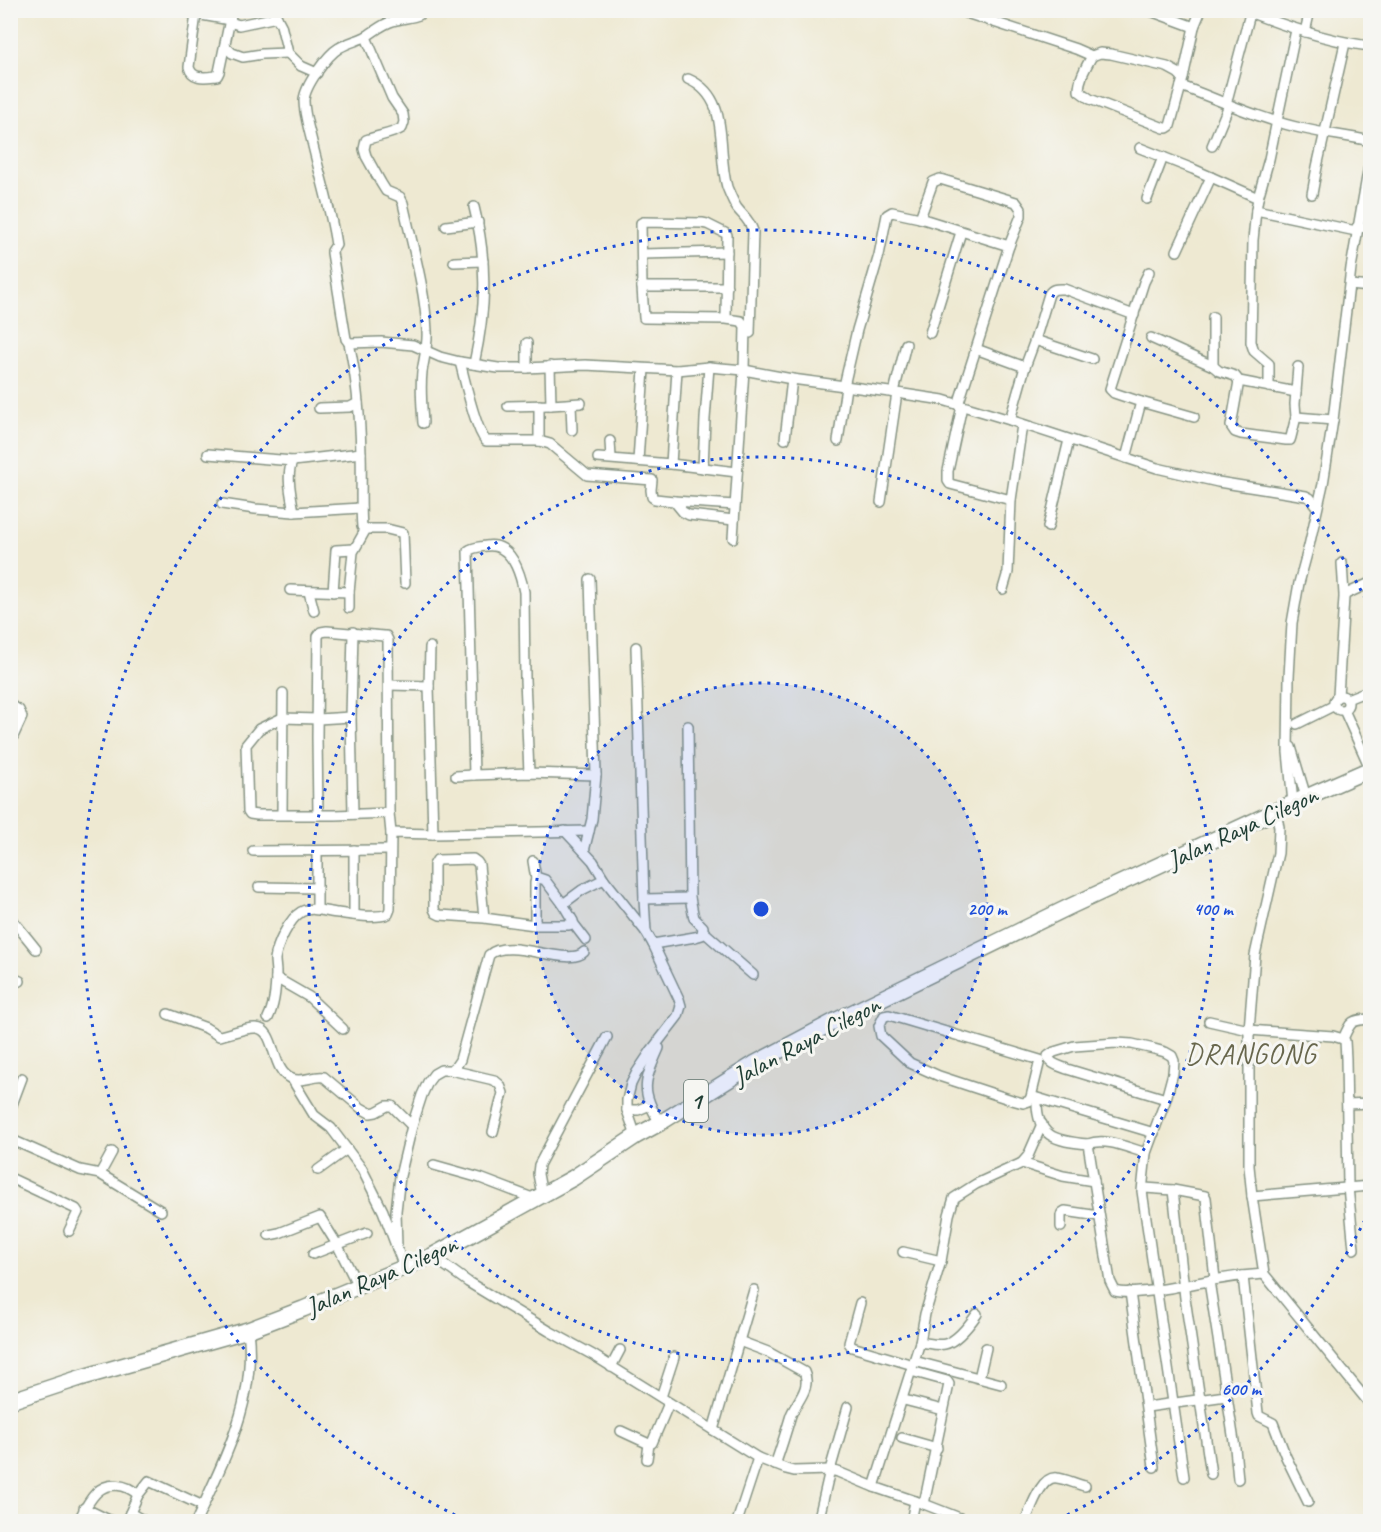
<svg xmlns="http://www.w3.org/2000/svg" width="1381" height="1532" viewBox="0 0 1381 1532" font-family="Caveat,sans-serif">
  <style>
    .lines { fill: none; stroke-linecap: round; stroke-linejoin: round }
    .minor-casing { stroke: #869383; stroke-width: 12 }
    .trunk-casing { stroke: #869383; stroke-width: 18 }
    .minor { stroke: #fff; stroke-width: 9 }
    .trunk { stroke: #fff; stroke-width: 15 }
    .ring { fill: none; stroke: #1d4ed8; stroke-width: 3; stroke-dasharray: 3 6 }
    .labels { text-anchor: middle; stroke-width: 6; stroke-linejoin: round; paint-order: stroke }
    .shield { fill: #f6f6f2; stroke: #60746d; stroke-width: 1.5 }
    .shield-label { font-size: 24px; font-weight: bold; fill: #1f3d34 }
    .street-label { font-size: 26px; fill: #1f3d34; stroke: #f6f6f2 }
    .quarter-label { font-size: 28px; letter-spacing: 1.5px; fill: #68674d; stroke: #f6f6f2 }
    .centre { fill: #1d4ed8; stroke: #f6f6f2; stroke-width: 3 }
    .ring-label { font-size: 18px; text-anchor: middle; font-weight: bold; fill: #1d4ed8; stroke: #f6f6f2; stroke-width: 6; stroke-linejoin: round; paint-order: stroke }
  </style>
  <rect width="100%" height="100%" fill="#f6f6f2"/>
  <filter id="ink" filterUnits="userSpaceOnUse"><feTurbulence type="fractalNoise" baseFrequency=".0167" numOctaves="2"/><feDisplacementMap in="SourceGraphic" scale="12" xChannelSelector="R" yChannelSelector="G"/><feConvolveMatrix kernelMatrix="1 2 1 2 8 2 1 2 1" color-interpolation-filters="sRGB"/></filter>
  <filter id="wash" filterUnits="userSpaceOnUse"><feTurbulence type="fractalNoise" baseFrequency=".008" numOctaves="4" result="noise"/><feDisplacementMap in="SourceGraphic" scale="24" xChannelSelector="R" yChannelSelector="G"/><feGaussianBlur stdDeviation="1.35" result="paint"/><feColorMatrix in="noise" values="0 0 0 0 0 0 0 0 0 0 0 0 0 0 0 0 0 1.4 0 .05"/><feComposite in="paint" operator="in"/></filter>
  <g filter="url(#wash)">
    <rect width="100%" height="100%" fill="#eee9d2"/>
  </g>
  <g filter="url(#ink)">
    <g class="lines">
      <!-- minor casing -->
      <g class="minor-casing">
        <g id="minor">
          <path d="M 177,10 L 196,14 L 189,67 C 192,80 206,77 217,76 L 219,72 L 232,10"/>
          <polyline points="273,10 281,25 288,53 301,66 317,73"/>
          <path d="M 957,10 L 1076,49 L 1092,56 L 1100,53 L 1111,54 L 1167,67 L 1178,73 L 1183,78 L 1181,86 C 1222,101 1262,120 1305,129 C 1327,134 1349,136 1370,141"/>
          <polyline points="1148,10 1194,27"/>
          <path d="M 1244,10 C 1284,26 1327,41 1370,46"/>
          <polyline points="196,11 196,14 230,20 233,23 239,25 277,17"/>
          <polyline points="1305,32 1310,10"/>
          <path d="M 366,37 L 392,98 L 403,114 L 404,122 L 402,128 C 391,135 378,135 366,140 L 364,149 L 366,156 L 381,183 L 386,191 L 400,197 L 403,203 C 412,245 425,287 427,331 C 428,345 424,358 422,372 C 420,389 422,407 423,423"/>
          <polyline points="225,46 232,53 243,57 262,54 288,53"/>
          <path d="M 1092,56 C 1086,67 1079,78 1079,91 L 1090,99 L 1164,128 L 1167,128 L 1170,126 L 1181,86"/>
          <polyline points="1183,78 1194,27 1201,10"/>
          <path d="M 688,79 C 732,98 716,150 727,187 C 730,194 733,202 737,208 C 744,217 749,219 753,231 L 750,333"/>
          <polyline points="1226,104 1251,10"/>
          <polyline points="1212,146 1229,105"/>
          <polyline points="1140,148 1193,169 1258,198 1256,210 1356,231"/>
          <polyline points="1312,194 1317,167 1345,43"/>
          <polyline points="1258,198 1269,159 1296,30"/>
          <polyline points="1147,199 1163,157"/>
          <path d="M 474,207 C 488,263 486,309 474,364"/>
          <polyline points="1256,210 1253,240 1251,342 1254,351 1269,364 1269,387"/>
          <polyline points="920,218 933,182 940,179 1016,202 1021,209 1021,216 1009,246"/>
          <polyline points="446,226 478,222"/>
          <polyline points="1357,227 1370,228"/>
          <polyline points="1177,251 1211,177"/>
          <polyline points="642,254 727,252"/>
          <polyline points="454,262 483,261"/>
          <polyline points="1350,285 1370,287"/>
          <polyline points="642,287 727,287"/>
          <polyline points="1213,317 1213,366"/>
          <polyline points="726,319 727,235 725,233 707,224 702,223 643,222 641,223 642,287 644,318 726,319 741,321 745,326 744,370 733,538"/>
          <polyline points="930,333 961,232"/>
          <polyline points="1151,338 1213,366 1219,371 1235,376 1239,381 1296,392"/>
          <polyline points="1035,340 1092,359"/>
          <polyline points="349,343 381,342 413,345 440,357 460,362 498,368 527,368 585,365 677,370 709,367 744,370 792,379 897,393 943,400 1010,420 1157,468 1218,482 1306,496 1310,498 1317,507"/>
          <polyline points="976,349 1025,367"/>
          <path d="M 460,362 C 465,380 475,429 486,441 L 539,441 L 550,444 L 587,475 L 652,480 L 651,490 L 652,497 L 655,499 L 674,501 L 683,512 L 689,515 L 734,520"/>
          <polyline points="527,368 527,343"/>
          <polyline points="1239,381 1231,426 1235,432 1241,434 1286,440 1290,440 1291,437 1296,417 1295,404 1298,367"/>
          <polyline points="844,386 857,330 879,255 887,215 892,212 920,218 1009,246 958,405"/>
          <polyline points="894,392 906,344"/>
          <polyline points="1141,402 1194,417"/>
          <polyline points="571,404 572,430"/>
          <polyline points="551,405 581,403"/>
          <polyline points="508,406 551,405 550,366"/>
          <polyline points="962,406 948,471 948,481 950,484 1011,500 1022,425"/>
          <polyline points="319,408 350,407 358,403"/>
          <polyline points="1296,417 1333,420"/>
          <path d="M 1010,420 L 1025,367 L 1035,340 L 1049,294 C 1053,288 1057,289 1064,289 L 1134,315"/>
          <polyline points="785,439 792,379"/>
          <polyline points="539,441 539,405"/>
          <polyline points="610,441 611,458"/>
          <polyline points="838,441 846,387"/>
          <polyline points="208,454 293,461"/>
          <polyline points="598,458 671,464 737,472"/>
          <polyline points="1126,458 1141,402 1114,393 1110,389 1144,282 1149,272"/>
          <polyline points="638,461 644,369"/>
          <polyline points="671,464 677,370"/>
          <polyline points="703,468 705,419 709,367"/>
          <polyline points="674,501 735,505"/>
          <polyline points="881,502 897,393"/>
          <polyline points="222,504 255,509 294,512 361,508"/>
          <path d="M 294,512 C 292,499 285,473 293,461 L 361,453"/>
          <polyline points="1048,527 1069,440"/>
          <polyline points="1342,563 1344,595"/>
          <path d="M 405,583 L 403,533 L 387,529 L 366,529 L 362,527 C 360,503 362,478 361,453 C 360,416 357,379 349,343 L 346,339 L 332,253 L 332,251 L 336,245 C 331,210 320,176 312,142 C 309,129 304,114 304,101 C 304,87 327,55 339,48 C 347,43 356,41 365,37 C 374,32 382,24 393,21 C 401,18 411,18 419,15 L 421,10"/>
          <polyline points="1003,589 1008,572 1011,500"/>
          <polyline points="290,590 349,592 353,552 366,529"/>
          <polyline points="309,592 314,611"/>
          <polyline points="333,592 336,550 354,549"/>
          <polyline points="349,608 349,592"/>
          <polyline points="353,632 351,717 353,814"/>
          <polyline points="430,647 429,686 433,834"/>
          <polyline points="636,647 644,899 690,898"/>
          <polyline points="389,685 429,686"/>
          <circle cx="1341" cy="703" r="7"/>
          <polyline points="1338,696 1344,597 1346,594 1370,583"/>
          <polyline points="1347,699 1370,690"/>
          <polyline points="10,705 19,710 22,717 10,743"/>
          <polyline points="1344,710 1370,768"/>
          <polyline points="351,717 318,719 282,718 259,729 246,745 248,811 250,814 257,815 335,815 389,813"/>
          <polyline points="1297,724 1333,706"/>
          <polyline points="1291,747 1306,797"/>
          <path d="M 529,773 L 525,679 L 524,592 C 520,572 511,542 486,546 C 479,547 473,547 468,551 L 474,775 L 529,773 L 596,775"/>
          <polyline points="456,776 474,775"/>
          <polyline points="1293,803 1288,752 1289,677 1292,623 1299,583 1309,546 1323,484 1333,420 1351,268 1370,160"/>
          <polyline points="1276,812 1279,827 1278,853 1255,955 1249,1030 1249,1166 1252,1196 1264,1274 1370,1404"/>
          <polyline points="282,814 283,693"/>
          <polyline points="318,815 317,737 318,636 321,632 327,631 384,636 386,636 388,640 389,813 391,833"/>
          <polyline points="565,831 593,861 604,879 646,932 653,944 679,999 681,1006 678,1016 651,1051 637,1072 631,1084 627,1100 627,1110 636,1136"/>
          <polyline points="253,851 390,850"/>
          <polyline points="584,851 592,819 596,775 590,579"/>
          <polyline points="533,861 536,879"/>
          <polyline points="259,887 316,888"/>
          <polyline points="644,899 646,932"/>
          <polyline points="317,909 317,851"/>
          <polyline points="354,915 354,850"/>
          <polyline points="484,918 479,865 477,862 473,859 437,860 434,865 434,909 436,913 440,915 484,918 535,925 569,925 573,923 573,921 563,904 582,890 604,879"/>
          <polyline points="10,920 15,923 36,949"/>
          <polyline points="573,923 586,940"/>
          <polyline points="535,925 535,883 536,879 539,878 545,880 563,904"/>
          <polyline points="703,931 753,975"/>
          <polyline points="653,944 695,937 702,935 703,927 694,918 690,898 688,726"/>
          <polyline points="10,977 20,981"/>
          <polyline points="276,978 309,997 343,1029"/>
          <path d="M 168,1014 L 206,1028 L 219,1036 C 230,1034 246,1027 256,1028 C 277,1029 270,1071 292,1079 C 303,1083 314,1075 324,1077 L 361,1108 L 370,1113 L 376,1112 L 387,1106 L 392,1106 L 412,1126"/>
          <polygon points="889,1015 1040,1060 1031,1097 1029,1101 1023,1103 1012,1100 939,1076 910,1063 881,1036 879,1026 884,1016"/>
          <path d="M 268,1018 C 275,1004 276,989 276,973 C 276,968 275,964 275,959 C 277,945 289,919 301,912 C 312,906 326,912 338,913 C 351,915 376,919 388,914 L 390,909 L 391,833 L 433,834 L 589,831"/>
          <polyline points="1209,1021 1249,1030 1333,1036 1343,1039"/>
          <path d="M 659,1048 C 644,1082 640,1090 660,1123"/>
          <polyline points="451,1070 494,1080 500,1085 503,1093 493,1132"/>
          <polyline points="292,1079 314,1115 331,1128 362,1169 383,1211 404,1267"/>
          <polyline points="1034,1097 1154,1133"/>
          <path d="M 1037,1099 C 1036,1137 1055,1141 1088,1144 L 1110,1281 L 1115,1291 C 1135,1297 1190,1284 1213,1280 C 1230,1277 1247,1275 1264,1274"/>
          <path d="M 1166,1099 L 1067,1069 C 1060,1066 1049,1064 1048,1056 L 1054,1052 L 1074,1046 L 1116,1043 L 1132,1044 L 1154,1049 L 1165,1052 L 1172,1056 L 1174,1061 L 1173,1073 L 1166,1099 L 1146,1153 L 1142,1191 L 1184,1477"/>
          <polyline points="1347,1104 1370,1103"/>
          <polyline points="10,1110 22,1078"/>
          <polyline points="627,1110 638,1110 650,1105"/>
          <polyline points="10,1139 80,1170 100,1174 161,1211"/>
          <path d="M 1088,1144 C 1106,1137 1128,1148 1146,1153"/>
          <polyline points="1022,1163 1028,1156 1042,1124"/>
          <polyline points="434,1165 480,1178 535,1199"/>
          <polyline points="318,1170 347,1149"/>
          <polyline points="100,1174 112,1152"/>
          <polyline points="10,1178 76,1209 78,1212 69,1231"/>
          <polyline points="1143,1189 1145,1188 1173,1190 1185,1298 1211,1474"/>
          <polyline points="1173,1190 1205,1196 1206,1198 1215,1279"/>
          <polyline points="542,1195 538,1174 539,1165 607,1037"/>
          <polyline points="1252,1196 1370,1186"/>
          <polyline points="1061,1227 1061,1216 1062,1213 1065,1211 1099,1216"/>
          <polyline points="269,1235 279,1233 320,1217 338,1246 358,1286"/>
          <path d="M 397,1248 L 396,1211 L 400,1176 L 412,1126 L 422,1095 L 428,1082 L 434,1074 L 441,1070 L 451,1070 L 456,1066 L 460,1060 L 489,955 C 508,936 569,968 584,952"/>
          <path d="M 1354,1249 L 1348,1187 L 1346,1059 L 1345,1041 L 1343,1039 C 1351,1021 1351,1020 1370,1019"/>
          <polyline points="903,1252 941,1261"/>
          <polyline points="313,1254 367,1233"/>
          <polyline points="432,1256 468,1282 549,1331 593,1355 758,1458 786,1469 794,1471 830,1470 838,1472 874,1487 924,1504 970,1522"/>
          <polyline points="1243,1276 1258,1413 1259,1416 1273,1423 1286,1457 1308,1502"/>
          <polyline points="1209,1281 1235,1448 1238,1479"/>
          <polyline points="1130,1292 1154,1467"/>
          <polyline points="860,1303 849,1343 852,1347 913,1365"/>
          <path d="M 739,1341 L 768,1352 L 804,1372 C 812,1388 796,1402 791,1415 C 786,1432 781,1448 775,1465"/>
          <path d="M 920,1342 C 928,1343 938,1346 945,1344 C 957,1341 970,1324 977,1314"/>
          <polyline points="914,1361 1001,1384"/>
          <polyline points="611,1367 620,1350"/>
          <polyline points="911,1371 947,1381 949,1384 924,1504"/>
          <polyline points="979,1378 986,1348"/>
          <polyline points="661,1397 674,1357"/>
          <polyline points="904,1400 943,1410"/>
          <polyline points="1147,1407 1226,1396"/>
          <polyline points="713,1430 754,1290"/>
          <polyline points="621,1431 649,1444 652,1443 669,1403"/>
          <polyline points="902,1438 937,1448"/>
          <polyline points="647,1459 649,1444"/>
          <polyline points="874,1487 920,1342 925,1314 941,1261 949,1215 954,1198 976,1184 1022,1163 1063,1176 1094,1181"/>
          <polyline points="84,1508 113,1522"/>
          <polyline points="130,1513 146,1522"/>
          <path d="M 78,1522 C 83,1512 88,1501 96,1493 C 108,1481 127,1484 138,1495"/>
          <polyline points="126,1522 138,1495 149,1481 203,1506"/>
          <path d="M 196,1522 C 224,1458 257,1402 248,1330"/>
          <polyline points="737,1522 758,1458"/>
          <polyline points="818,1522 830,1470 848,1407"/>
          <polyline points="911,1522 915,1501"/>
          <path d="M 1025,1522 C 1031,1509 1041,1475 1057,1478 C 1066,1479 1076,1484 1085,1486"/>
        </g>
      </g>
      <!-- trunk casing -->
      <g class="trunk-casing">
        <polyline id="trunk" points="10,1401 80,1378 248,1330 303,1309 432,1256 573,1178 636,1136 660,1123 754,1064 837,1020 1071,906 1293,803 1370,769"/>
      </g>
      <!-- minor -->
      <use href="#minor" class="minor"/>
      <!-- trunk -->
      <use href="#trunk" class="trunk"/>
    </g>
  </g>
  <!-- distance rings -->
  <circle cx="761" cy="909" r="226" fill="#1d4ed8" fill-opacity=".12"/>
  <g class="ring">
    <circle cx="761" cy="909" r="226"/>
    <circle cx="761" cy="909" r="452"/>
    <path d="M1369 1212A679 679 0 0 1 1059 1519M463 1519A679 679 0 1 1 1369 606"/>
  </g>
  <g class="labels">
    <!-- shield labels -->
    <rect class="shield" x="684" y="1080" width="24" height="42" rx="4.5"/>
    <g class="shield-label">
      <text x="696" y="1109">1</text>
    </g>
    <!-- street labels -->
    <g class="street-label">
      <text transform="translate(1242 827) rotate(-25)" y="9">Jalan Raya Cilegon</text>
      <text transform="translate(806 1040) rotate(-28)" y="9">Jalan Raya Cilegon</text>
      <text transform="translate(381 1275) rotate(-24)" y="9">Jalan Raya Cilegon</text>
    </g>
    <!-- quarter labels -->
    <g class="quarter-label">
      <text x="1251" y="1063">DRANGONG</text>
    </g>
  </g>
  <circle cx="761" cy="909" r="9" class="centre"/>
  <g class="ring-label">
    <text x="987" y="915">200 m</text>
    <text x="1213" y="915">400 m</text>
    <text x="1241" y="1395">600 m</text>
  </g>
  <!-- margin -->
  <rect width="1381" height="1532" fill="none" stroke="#f6f6f2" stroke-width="36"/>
</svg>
